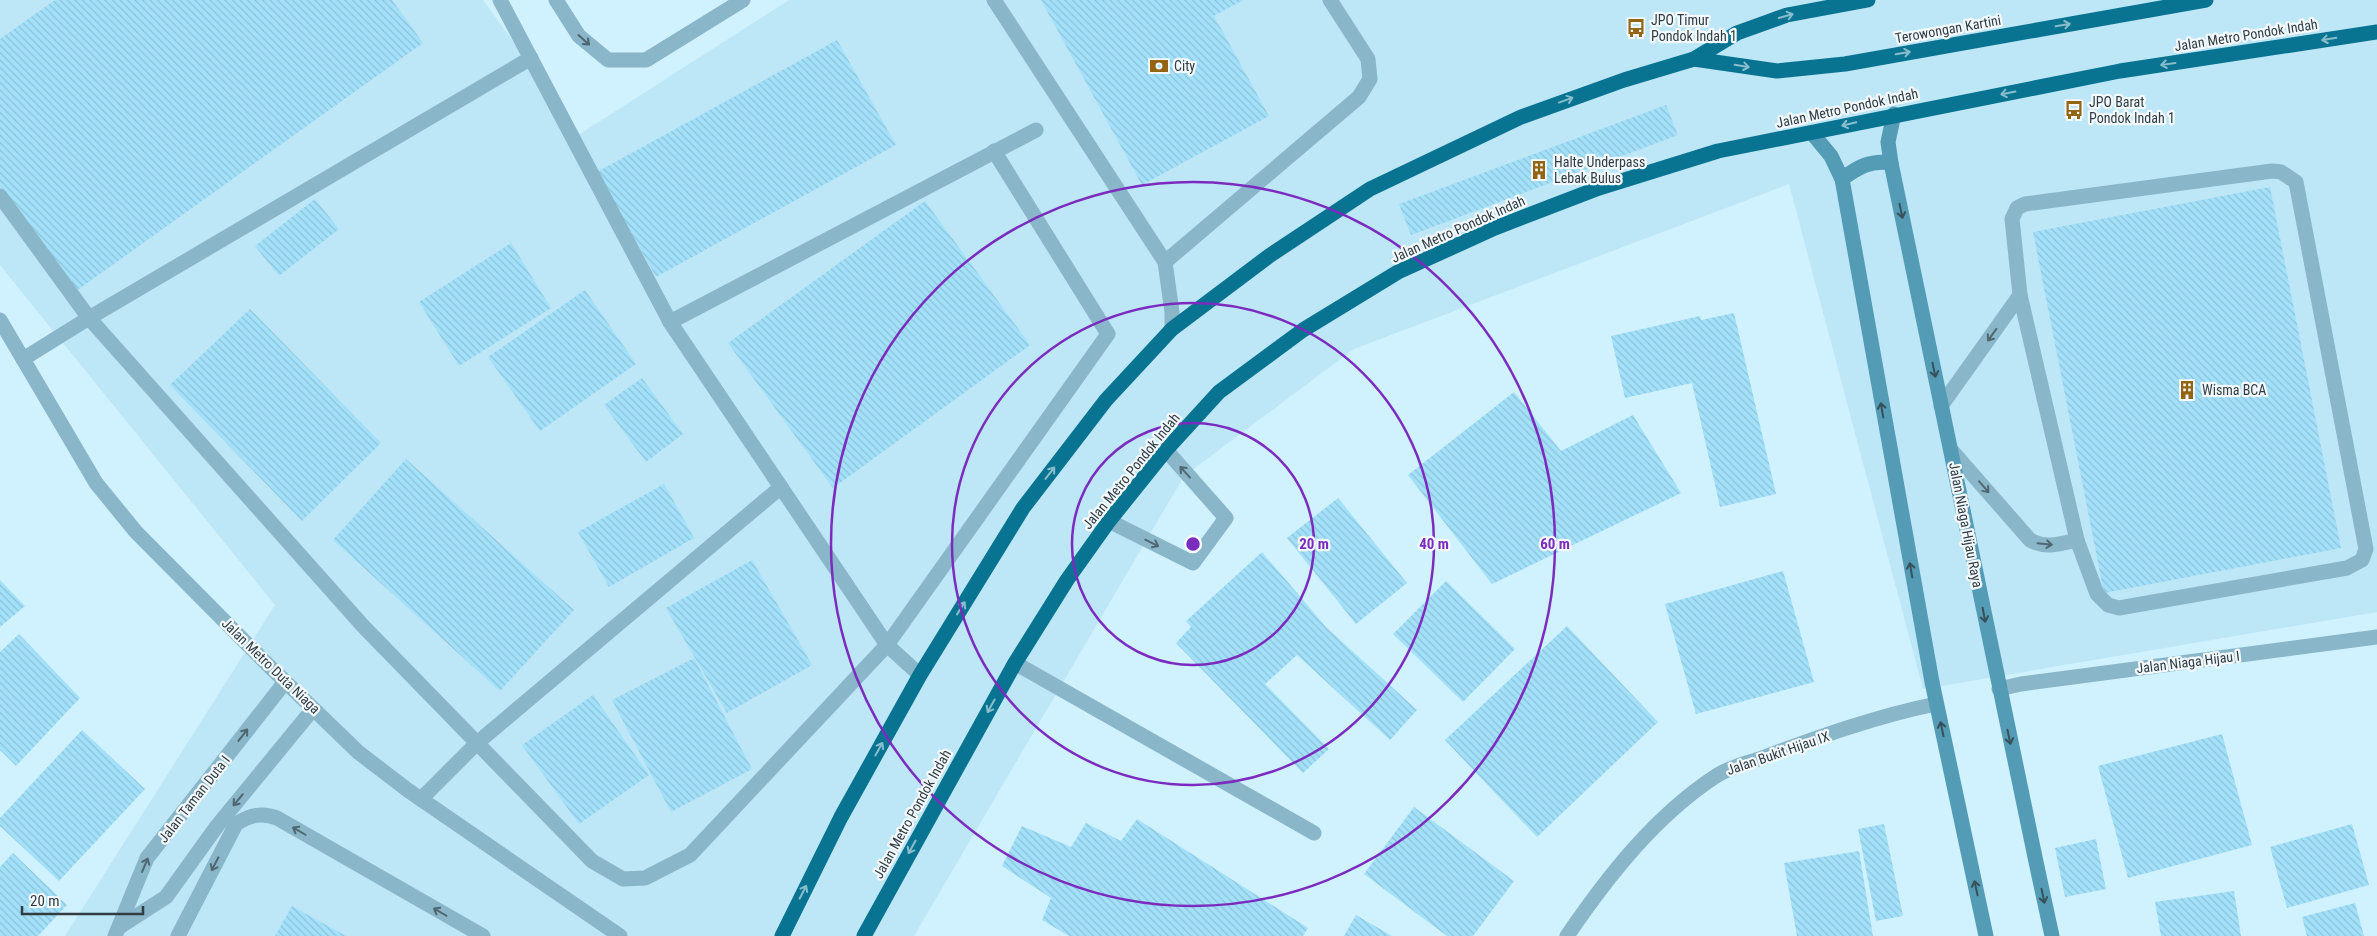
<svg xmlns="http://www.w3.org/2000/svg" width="2377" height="936" viewBox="0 0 2377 936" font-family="'Roboto Condensed',sans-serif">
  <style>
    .built { fill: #bde6f6 }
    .building { fill: url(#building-back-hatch) }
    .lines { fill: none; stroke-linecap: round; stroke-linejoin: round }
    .lane { stroke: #89b6c8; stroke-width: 15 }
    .street { stroke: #89b6c8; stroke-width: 15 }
    .secondary { stroke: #549bb5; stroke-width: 15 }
    .highway { stroke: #087492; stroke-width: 15 }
    .oneway { stroke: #89bdcc }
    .oneway2 { stroke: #4f6771 }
    .oneway3 { stroke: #375059 }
    .ring { fill: none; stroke: #7b2cbf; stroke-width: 2.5 }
    .labels { text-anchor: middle; stroke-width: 4.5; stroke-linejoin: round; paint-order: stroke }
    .poi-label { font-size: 14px; fill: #303d42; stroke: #f3f9fc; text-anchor: start }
    .street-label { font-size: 14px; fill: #303d42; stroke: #f3f9fc }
    .centre { fill: #7b2cbf; stroke: #f3f9fc; stroke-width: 2.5 }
    .ring-label { font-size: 15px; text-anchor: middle; font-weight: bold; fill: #7b2cbf; stroke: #f3f9fc; stroke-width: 4.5; stroke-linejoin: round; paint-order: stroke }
  </style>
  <defs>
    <pattern id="building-back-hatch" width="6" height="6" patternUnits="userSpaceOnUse" patternTransform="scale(1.25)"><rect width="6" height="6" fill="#a3e1fa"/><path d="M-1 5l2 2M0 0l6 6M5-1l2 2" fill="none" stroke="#8dc2d8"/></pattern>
  </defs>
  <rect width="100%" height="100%" fill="#d0f1fe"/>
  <!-- built -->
  <polygon class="built" points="0,0 483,0 580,134 789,0 2377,0 2377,612 1923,689 1789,184 1354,349 1184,476 914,936 65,936 275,605 0,265"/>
  <!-- building -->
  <g class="building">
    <polygon points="55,0 392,0 423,43 76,291 0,186 0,39"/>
    <polygon points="1041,0 1243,0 1214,16 1269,116 1142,185"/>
    <polygon points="837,40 896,145 656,277 597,172"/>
    <polygon points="1666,105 1678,135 1411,235 1399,204"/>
    <polygon points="2270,187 2341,548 2104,593 2033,232"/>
    <polygon points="315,199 339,229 279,276 255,246"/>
    <polygon points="925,201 1030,345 833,488 728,343"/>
    <polygon points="511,243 551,308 459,366 419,302"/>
    <polygon points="585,290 636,364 540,431 488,357"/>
    <polygon points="250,309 381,443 302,521 170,385"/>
    <polygon points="1734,313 1776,494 1720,507 1692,383 1625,398 1611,336 1700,316 1701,320"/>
    <polygon points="642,378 683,434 646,462 604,405"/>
    <polygon points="1514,392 1561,451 1633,415 1681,493 1492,584 1408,475"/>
    <polygon points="406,459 574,610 500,691 333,540"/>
    <polygon points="664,484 694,538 609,587 578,532"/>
    <polygon points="1338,498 1407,583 1356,624 1287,538"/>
    <polygon points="1262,552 1327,628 1417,710 1390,740 1297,655 1265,684 1329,749 1303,773 1176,643 1191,627 1186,621"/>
    <polygon points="752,560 812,665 727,713 666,608"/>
    <polygon points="1783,571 1814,682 1696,714 1665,604"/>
    <polygon points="0,580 25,606 0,627"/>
    <polygon points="1446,581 1515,649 1463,702 1393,634"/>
    <polygon points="1567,626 1658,722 1537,837 1445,740"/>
    <polygon points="19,634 80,698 16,766 0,750 0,652"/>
    <polygon points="694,658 752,769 671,812 612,700"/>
    <polygon points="593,695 649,775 579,824 522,745"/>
    <polygon points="82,730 145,789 59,881 0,826 0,818"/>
    <polygon points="2222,734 2252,845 2128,878 2098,766"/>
    <polygon points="1414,807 1514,881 1473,936 1447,936 1364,874"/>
    <polygon points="1137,819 1308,928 1303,936 1069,936 1042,920 1051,898 1002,866 1022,826 1071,847 1086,823 1121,841"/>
    <polygon points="1884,824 1903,916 1876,921 1858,829"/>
    <polygon points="2352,824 2369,885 2287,908 2270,847"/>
    <polygon points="2096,839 2106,889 2065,897 2055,848"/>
    <polygon points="1859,851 1873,936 1797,936 1784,863"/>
    <polygon points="13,853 67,905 38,936 0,936 0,867"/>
    <polygon points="2234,891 2241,936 2161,936 2155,902"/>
    <polygon points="2355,903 2364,936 2307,936 2302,917"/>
    <polygon points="292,906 346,936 275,936"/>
    <polygon points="1356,915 1392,936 1344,936"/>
  </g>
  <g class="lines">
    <!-- lane -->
    <g class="lane">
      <polyline points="500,0 670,322 887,645 920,675"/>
      <polyline points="994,0 1165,262 1172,312 1172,329"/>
      <polygon points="2272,171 2281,172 2296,182 2366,549 2362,560 2347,568 2119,608 2108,605 2097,594 2077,540 2020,295 2012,219 2017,208 2025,204"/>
      <polyline points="0,196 89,318 363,626 592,861 623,879 645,878 690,855 887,645 1108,334 994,151"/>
      <polyline points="1165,262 1359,97 1370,79 1368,59 1330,0"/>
      <polyline points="670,322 1036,130"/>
      <polyline points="23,359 89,318 531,58"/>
      <polyline points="1941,406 2020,295"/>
      <path d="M 1952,451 L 2030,540 C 2046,549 2060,544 2077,540"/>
      <polyline points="1109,521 1193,563 1226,518 1166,450"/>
      <polyline points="1015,663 1314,833"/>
      <polyline points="421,799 477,743 781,487"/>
      <path d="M 178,936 L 236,824 C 250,815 262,812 277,818 L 483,936"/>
    </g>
    <!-- street -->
    <g class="street">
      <polyline points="556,0 579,36 608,60 646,60 743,0"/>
      <polyline points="0,320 96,483 136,532 266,663 358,752 409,791 620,936"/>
      <polyline points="1999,689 2021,684 2377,637"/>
      <polyline points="121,926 166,897 217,826 313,709"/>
      <polyline points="115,936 147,858 285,682"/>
      <path d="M 1567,936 C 1608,876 1655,816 1716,776 C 1729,767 1748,763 1762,758 C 1818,737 1877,716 1936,704"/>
    </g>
    <!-- secondary -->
    <g class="secondary">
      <path d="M 1894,114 L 1888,142 L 1891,163 C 1945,421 1996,679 2052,936"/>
      <polyline points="1812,133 1831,156 1842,179 1932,682 1986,936"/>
      <path d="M 1842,179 C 1858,167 1870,160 1891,163"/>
    </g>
    <!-- highway -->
    <g class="highway">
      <polyline points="1694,59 1777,71 1845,64 2206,0"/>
      <polyline points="782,936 841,817 920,675 1023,508 1106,400 1172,329 1269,256 1370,189 1521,117 1624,80 1694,59 1737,33 1787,15 1868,0"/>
      <polyline points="864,936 1015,663 1067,580 1109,521 1166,450 1219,392 1303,330 1398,272 1495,228 1552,206 1599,188 1718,151 2120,71 2377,32"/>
    </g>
  </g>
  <!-- one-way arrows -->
  <defs><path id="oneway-shaft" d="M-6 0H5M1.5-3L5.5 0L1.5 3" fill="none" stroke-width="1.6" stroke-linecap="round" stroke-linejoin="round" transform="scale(1.25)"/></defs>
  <g class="oneway">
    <use href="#oneway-shaft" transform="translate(1786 16) rotate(-16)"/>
    <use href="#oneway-shaft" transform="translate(2063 25) rotate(-10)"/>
    <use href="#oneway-shaft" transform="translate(2329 39) rotate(171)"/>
    <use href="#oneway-shaft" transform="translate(1903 53) rotate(-10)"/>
    <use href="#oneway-shaft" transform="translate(2168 64) rotate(172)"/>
    <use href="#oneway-shaft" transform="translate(1742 66) rotate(9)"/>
    <use href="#oneway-shaft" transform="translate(2008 93) rotate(169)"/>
    <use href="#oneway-shaft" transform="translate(1566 100) rotate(-20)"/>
    <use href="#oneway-shaft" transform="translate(1849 124) rotate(167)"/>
    <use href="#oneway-shaft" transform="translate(1050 473) rotate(-52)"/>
    <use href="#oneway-shaft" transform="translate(961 608) rotate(-58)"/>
    <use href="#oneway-shaft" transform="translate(991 706) rotate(119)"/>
    <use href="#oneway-shaft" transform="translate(879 749) rotate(-61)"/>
    <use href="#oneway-shaft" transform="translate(912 847) rotate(119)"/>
    <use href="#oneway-shaft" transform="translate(803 892) rotate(-63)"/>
  </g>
  <g class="oneway2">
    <use href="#oneway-shaft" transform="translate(584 40) rotate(42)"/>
    <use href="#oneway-shaft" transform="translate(1992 335) rotate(126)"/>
    <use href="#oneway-shaft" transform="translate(1185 472) rotate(-132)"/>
    <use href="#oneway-shaft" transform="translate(1984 487) rotate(49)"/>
    <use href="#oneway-shaft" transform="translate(1152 543) rotate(27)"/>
    <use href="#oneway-shaft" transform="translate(2045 544) rotate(6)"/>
    <use href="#oneway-shaft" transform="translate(243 735) rotate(-52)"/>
    <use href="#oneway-shaft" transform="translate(238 800) rotate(130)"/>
    <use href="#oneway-shaft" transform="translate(299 831) rotate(-150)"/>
    <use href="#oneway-shaft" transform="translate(215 864) rotate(117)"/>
    <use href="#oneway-shaft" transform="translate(145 865) rotate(-67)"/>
    <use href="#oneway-shaft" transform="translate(440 912) rotate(-150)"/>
  </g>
  <g class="oneway3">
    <use href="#oneway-shaft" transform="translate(1901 211) rotate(78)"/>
    <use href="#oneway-shaft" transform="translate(1934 370) rotate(78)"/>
    <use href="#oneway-shaft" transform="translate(1882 410) rotate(-100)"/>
    <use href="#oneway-shaft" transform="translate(1911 570) rotate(-100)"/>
    <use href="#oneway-shaft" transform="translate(1984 615) rotate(79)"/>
    <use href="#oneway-shaft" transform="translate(1942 729) rotate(-102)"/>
    <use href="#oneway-shaft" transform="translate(2009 737) rotate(78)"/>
    <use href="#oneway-shaft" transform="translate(1976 888) rotate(-102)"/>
    <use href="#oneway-shaft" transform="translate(2043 896) rotate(78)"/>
  </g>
  <!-- distance rings -->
  <g class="ring">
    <circle cx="1193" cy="544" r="121"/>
    <circle cx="1193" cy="544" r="241"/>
    <circle cx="1193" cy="544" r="362"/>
  </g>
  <!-- icons -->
  <defs>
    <g id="bus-bare" transform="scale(1.5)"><path d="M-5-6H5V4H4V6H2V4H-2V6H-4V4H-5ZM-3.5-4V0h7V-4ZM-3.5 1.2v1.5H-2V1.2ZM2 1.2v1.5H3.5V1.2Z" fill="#936412" stroke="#f3f9fc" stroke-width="2.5" paint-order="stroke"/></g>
    <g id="bank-bare" transform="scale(1.5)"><path d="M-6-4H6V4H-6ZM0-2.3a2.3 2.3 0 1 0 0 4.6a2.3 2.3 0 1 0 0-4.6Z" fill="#936412" stroke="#f3f9fc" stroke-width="2.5" paint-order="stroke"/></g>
    <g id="building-bare" transform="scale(1.5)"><path d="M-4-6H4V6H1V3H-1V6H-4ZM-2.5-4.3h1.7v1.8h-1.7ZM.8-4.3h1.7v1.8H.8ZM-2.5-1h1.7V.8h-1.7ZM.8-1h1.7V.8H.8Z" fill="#936412" stroke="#f3f9fc" stroke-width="2.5" paint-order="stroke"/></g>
  </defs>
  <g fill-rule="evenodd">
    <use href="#bus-bare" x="1636" y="28"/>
    <use href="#bank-bare" x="1159" y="66"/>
    <use href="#bus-bare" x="2074" y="110"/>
    <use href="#building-bare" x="1539" y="170"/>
    <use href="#building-bare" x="2187" y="390"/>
  </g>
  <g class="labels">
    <!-- poi labels -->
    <g class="poi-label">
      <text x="1651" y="25">JPO Timur<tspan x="1651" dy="16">Pondok Indah 1</tspan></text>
      <text x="1174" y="71">City</text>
      <text x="2089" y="107">JPO Barat<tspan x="2089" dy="16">Pondok Indah 1</tspan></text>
      <text x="1554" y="167">Halte Underpass<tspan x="1554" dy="16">Lebak Bulus</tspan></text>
      <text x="2202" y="395">Wisma BCA</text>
    </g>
    <!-- street labels -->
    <g class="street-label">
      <text transform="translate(1948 29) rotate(-10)" y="5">Terowongan Kartini</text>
      <text transform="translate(2246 35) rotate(-9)" y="5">Jalan Metro Pondok Indah</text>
      <text transform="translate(1847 108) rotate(-12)" y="5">Jalan Metro Pondok Indah</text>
      <text transform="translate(1458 229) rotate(-24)" y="5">Jalan Metro Pondok Indah</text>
      <text transform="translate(1131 471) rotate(-51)" y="5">Jalan Metro Pondok Indah</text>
      <text transform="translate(1966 525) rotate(79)" y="5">Jalan Niaga Hijau Raya</text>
      <text transform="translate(2188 662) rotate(-7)" y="5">Jalan Niaga Hijau I</text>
      <text transform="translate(271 666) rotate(44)" y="5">Jalan Metro Duta Niaga</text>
      <text transform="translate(1778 753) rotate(-19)" y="5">Jalan Bukit Hijau IX</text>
      <text transform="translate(194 799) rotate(-52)" y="5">Jalan Taman Duta I</text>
      <text transform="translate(912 814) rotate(-61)" y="5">Jalan Metro Pondok Indah</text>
    </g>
  </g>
  <circle cx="1193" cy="544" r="8" class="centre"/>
  <g class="ring-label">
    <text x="1314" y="549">20 m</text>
    <text x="1434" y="549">40 m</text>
    <text x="1555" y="549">60 m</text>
  </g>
  <!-- scale -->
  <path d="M22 906v8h121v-8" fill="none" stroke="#303d42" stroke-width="2.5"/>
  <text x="30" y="906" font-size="15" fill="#303d42" stroke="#f3f9fc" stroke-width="4" paint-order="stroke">20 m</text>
</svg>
